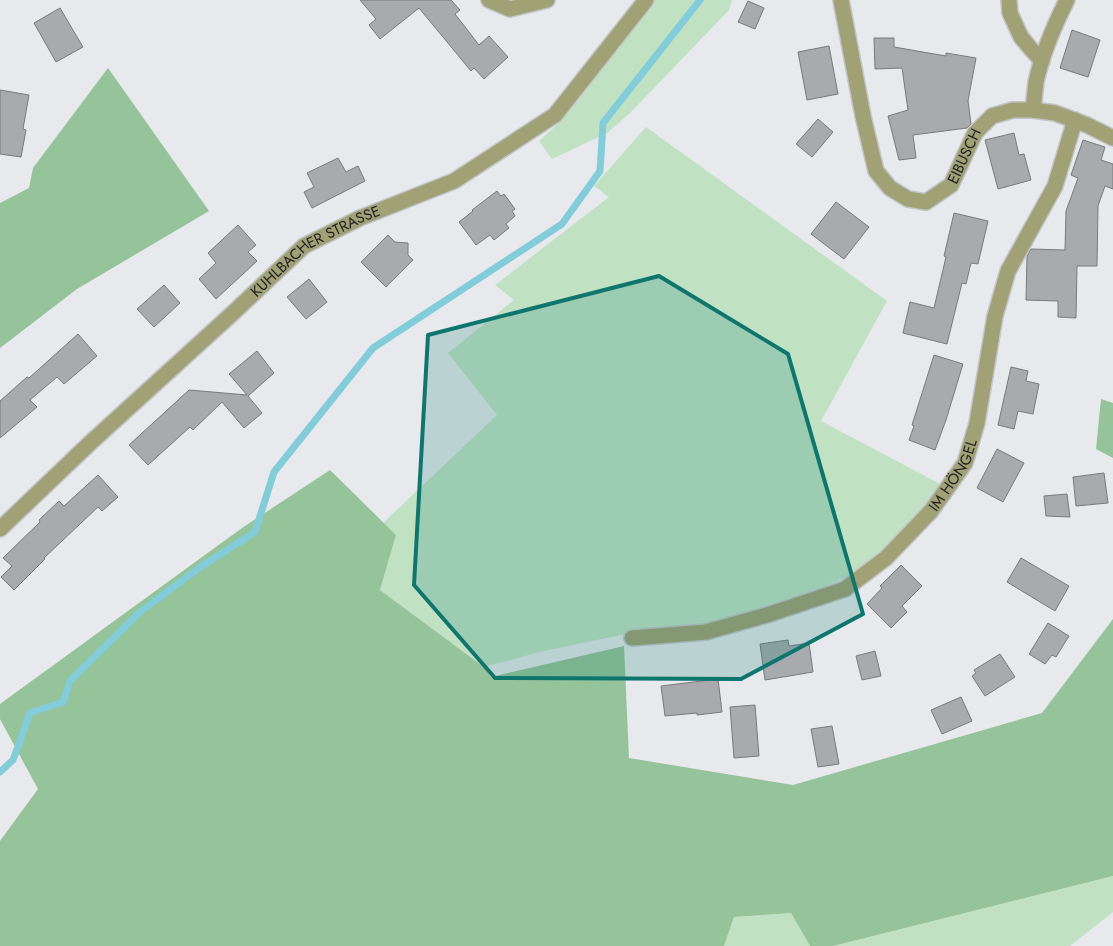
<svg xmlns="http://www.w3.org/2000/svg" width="1113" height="946" viewBox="0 0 1113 946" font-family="Jost,sans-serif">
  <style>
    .green { fill: #c0e2c3 }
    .forest { fill: #95c39a }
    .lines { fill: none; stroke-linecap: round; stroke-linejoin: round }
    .stream { stroke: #82cdd9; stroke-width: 7 }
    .building { fill: #a8aaae; stroke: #787a7e }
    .minor-casing { stroke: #c3c5c8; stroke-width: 18 }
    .minor { stroke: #a0a175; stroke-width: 15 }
    .marked { fill: #0f766e; fill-opacity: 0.2; stroke: #0f766e; stroke-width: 4; stroke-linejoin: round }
    .labels { text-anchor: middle; stroke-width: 5; stroke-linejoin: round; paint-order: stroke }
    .street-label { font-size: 15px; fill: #1f2021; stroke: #e7e9ed }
  </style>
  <rect width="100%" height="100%" fill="#e7e9ed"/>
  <!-- green -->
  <g class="green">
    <polygon points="654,0 732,0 729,10 629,114 607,133 552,159 539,141 562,120"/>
    <polygon points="646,127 887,301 821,421 942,485 917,516 885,548 847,577 816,590 711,623 621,635 544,651 484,667 380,590 396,535 383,523 497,415 448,353 514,300 495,285 609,197 594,186"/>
    <polygon points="1113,876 1113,912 1070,946 833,946"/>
    <polygon points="791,913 810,946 724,946 734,917"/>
  </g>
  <!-- forest -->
  <g class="forest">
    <polygon points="108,68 209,211 77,289 0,348 0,203 29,188 33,168"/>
    <polygon points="1101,399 1113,403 1113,458 1096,449"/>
    <polygon points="330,470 396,535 380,590 484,667 491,677 624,646 629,758 793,785 1042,713 1113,619 1113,876 833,946 810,946 791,913 734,917 724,946 0,946 0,841 38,789 0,719 0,704 242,528"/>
  </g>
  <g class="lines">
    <!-- stream -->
    <polyline class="stream" points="0,772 13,760 30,713 63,702 70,681 140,612 199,568 255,532 274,472 373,348 562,224 600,171 603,123 700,0"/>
  </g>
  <!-- building -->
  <g class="building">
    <polygon points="360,0 451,0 460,10 455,14 479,45 489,36 508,57 484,79 474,68 471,71 419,8 380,39 369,25 376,19"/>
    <polygon points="748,1 764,8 755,29 738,22"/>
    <polygon points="60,8 83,47 56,62 34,23"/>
    <polygon points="1072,30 1100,40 1088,77 1060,68"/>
    <polygon points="874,38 894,38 894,47 946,56 946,53 976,58 968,101 971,124 967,128 913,135 916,158 899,160 888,116 908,110 902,68 875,69"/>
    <polygon points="829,46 838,94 807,100 798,52"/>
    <polygon points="0,90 29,95 23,129 26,130 21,157 0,154"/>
    <polygon points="818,119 833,132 812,157 796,144"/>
    <polygon points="1014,133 1019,155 1024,154 1031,180 998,189 985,140"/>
    <polygon points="1083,140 1105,147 1101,160 1113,164 1113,189 1105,186 1098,206 1097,266 1077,266 1076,318 1058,317 1058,301 1026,300 1027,256 1031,249 1065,250 1066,211 1078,178 1071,175"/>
    <polygon points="338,158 346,172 358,166 365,181 312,208 304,192 314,187 307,173"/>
    <polygon points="497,191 501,196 504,194 515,209 512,211 515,216 506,224 509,228 494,240 490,235 476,245 459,222 473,211 472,210"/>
    <polygon points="836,202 869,227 844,259 811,234"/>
    <polygon points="954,213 988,221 978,264 971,263 966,284 962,283 947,344 903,333 910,302 934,308 946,257 944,256"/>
    <polygon points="238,225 256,245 248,252 257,261 216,299 199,279 216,263 208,253"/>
    <polygon points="388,235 395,242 408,243 408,255 413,260 386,287 361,262"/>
    <polygon points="309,279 327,302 306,319 287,297"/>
    <polygon points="164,285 180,303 154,327 137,309"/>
    <polygon points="78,334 97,356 64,384 57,377 30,400 37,407 0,438 0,401 27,377 29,378"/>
    <polygon points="257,351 274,373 248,396 262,413 244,428 222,402 193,430 190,427 148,465 129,445 189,390 247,395 229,374"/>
    <polygon points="934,355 963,364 946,420 935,450 909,440 914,426 912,425"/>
    <polygon points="1011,367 1028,371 1026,381 1039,384 1033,414 1018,411 1014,429 998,425"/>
    <polygon points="997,449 1024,463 1003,502 977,488"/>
    <polygon points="1104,473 1108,503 1076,506 1073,477"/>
    <polygon points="98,475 118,497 102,511 98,507 44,558 45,559 14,590 1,577 12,566 3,558 40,522 39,520 59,501 64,506"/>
    <polygon points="1067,494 1070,517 1046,516 1044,496"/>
    <polygon points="1021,558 1069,586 1055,611 1007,582"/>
    <polygon points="901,565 922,586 902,606 907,612 891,628 867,604 882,588 880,586"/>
    <polygon points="1048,623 1069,636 1056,657 1052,655 1045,664 1029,654"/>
    <polygon points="788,640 789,646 809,643 813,672 765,680 760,644"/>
    <polygon points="875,651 881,676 862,680 856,656"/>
    <polygon points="1000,654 1015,677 985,696 972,676 976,673 974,670"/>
    <polygon points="718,679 722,712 697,715 697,713 665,716 661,686"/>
    <polygon points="961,697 972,721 942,734 931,710"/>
    <polygon points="755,705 759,756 734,758 730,707"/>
    <polygon points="832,726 839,764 818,767 811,729"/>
  </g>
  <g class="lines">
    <!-- minor casing -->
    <g class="minor-casing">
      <g id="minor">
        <polyline points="489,0 510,9 547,0"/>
        <path id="s1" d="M 841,0 L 863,116 L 876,171 L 890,188 L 908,199 L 926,202 L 951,185 L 975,133 L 992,116 L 1013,110 L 1033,110 L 1055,113 L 1087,125 L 1113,138"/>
        <polyline points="1009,0 1010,13 1021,37 1031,49 1042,61"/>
        <path d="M 1033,110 C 1034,100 1035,91 1036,82 C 1042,54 1054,26 1067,0"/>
        <path id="s2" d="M 0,529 L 89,444 L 234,312 L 304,246 L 360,218 L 454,181 L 555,115 L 646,0"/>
        <path id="s3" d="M 632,638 L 706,632 L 770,614 L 845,589 L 886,558 L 931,511 L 965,463 L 977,423 L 995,316 L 1008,271 L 1055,186 L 1075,120"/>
      </g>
    </g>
    <!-- minor -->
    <use href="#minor" class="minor"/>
  </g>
  <!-- marked area -->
  <path class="marked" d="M 659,276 L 788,354 L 863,614 L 741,679 L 495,678 L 414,585 L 428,335 Z"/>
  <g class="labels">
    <!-- street labels -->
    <g class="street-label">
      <text dy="5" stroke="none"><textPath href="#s1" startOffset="298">EIBUSCH</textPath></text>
      <text dy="5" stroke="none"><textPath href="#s2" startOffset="422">KUHLBACHER STRASSE</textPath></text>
      <text dy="5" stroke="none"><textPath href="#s3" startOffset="379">IM HÖNGEL</textPath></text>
    </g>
  </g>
</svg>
